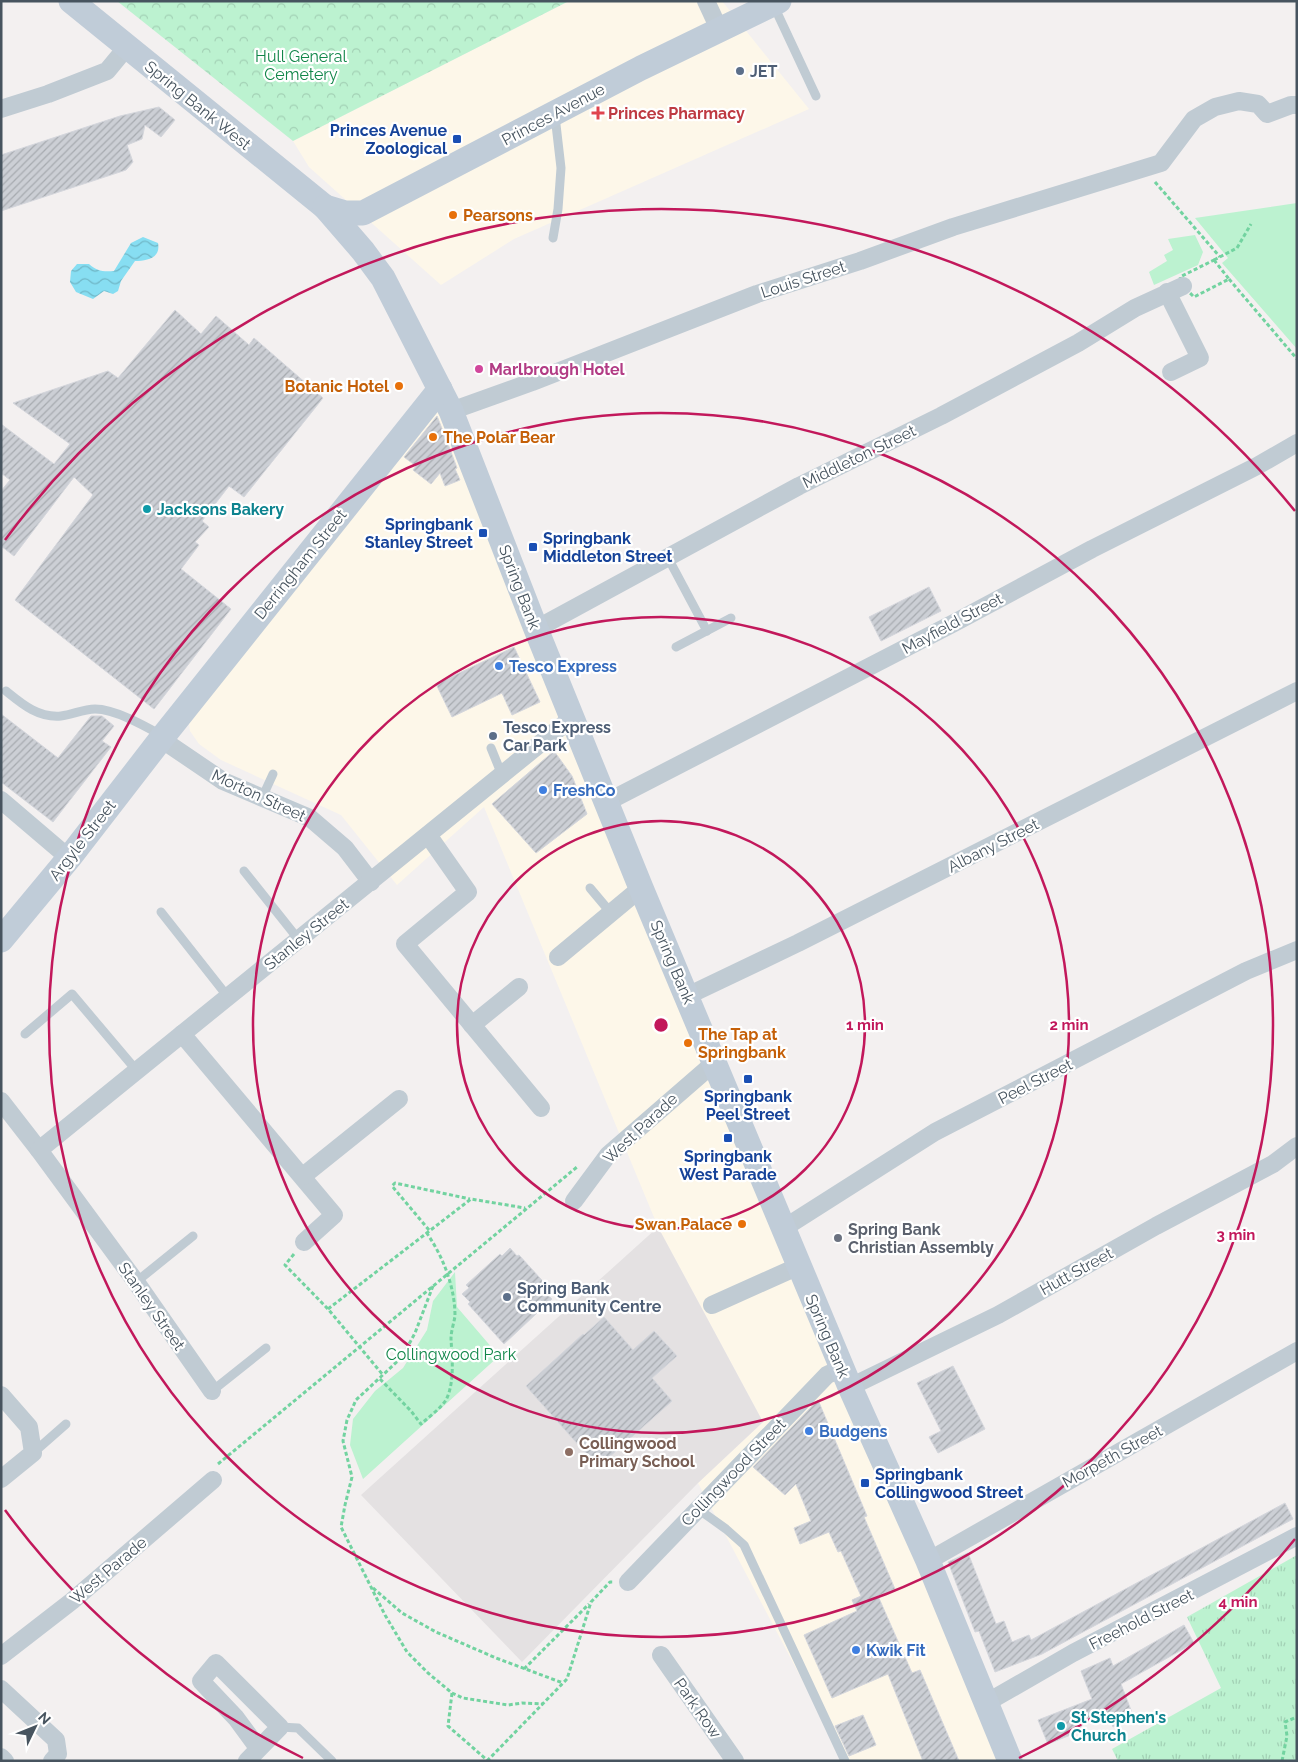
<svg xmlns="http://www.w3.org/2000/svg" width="1298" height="1762" viewBox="0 0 1298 1762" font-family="Raleway,sans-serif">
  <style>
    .commercial { fill: #fdf7e9 }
    .education { fill: #e4e1e2 }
    .grass { fill: url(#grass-tufts) }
    .forest { fill: url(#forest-crowns) }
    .park { fill: #bcf2d0 }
    .water { fill: url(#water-waves) }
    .building { fill: url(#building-hatch); stroke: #d4d6dc }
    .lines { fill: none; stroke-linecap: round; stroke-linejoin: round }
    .path { stroke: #72d3a0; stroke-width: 3; stroke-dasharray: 4 2.5; stroke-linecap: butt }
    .lane { stroke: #c0cbd3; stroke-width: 9 }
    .street { stroke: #c0cbd3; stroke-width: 18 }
    .secondary { stroke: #c0ccd8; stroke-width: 25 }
    .ring { fill: none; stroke: #c2185b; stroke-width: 2.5 }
    .service-dot { fill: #5c6f8a; stroke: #fff; stroke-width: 2 }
    .health-dot { fill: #e0444e; stroke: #fff; stroke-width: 2 }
    .transit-dot { fill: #1a4fb4; stroke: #fff; stroke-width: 2 }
    .food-dot { fill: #e8710a; stroke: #fff; stroke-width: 2 }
    .hotel-dot { fill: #d1479c; stroke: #fff; stroke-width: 2 }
    .culture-dot { fill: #0f9aa8; stroke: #fff; stroke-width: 2 }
    .shop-dot { fill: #3f7fe0; stroke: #fff; stroke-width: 2 }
    .worship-dot { fill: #6b7280; stroke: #fff; stroke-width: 2 }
    .education-dot { fill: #8d6e63; stroke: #fff; stroke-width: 2 }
    .labels { text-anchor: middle; stroke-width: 4.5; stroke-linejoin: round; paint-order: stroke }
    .park-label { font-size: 16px; fill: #118649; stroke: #fff }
    .service-label { font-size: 16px; font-weight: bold; fill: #4e5e75; stroke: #fff; text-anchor: start }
    .street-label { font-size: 16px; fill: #47545f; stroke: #fff }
    .health-label { font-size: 16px; font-weight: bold; fill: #be3a42; stroke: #fff; text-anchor: start }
    .transit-label { font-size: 16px; font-weight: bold; fill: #164399; stroke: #fff; text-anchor: end }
    .food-label { font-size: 16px; font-weight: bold; fill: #c56008; stroke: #fff; text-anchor: start }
    .hotel-label { font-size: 16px; font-weight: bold; fill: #b23c85; stroke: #fff; text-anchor: start }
    .culture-label { font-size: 16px; font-weight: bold; fill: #0d838f; stroke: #fff; text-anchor: start }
    .shop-label { font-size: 16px; font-weight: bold; fill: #366cbe; stroke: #fff; text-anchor: start }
    .worship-label { font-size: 16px; font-weight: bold; fill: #5b616d; stroke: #fff; text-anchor: start }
    .education-label { font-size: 16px; font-weight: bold; fill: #785e54; stroke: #fff; text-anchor: start }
    .centre { fill: #c2185b; stroke: #fff; stroke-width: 2.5 }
    .ring-label { font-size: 15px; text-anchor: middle; font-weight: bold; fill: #c2185b; stroke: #fff; stroke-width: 4.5; stroke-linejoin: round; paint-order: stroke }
  </style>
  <defs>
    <pattern id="grass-tufts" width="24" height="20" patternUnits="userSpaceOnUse" patternTransform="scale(1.25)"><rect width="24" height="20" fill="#bcf2d0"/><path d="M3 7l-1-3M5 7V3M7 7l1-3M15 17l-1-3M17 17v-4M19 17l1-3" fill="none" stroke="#a3d1b5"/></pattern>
    <pattern id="forest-crowns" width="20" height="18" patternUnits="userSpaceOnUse" patternTransform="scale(1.25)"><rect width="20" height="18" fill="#bcf2d0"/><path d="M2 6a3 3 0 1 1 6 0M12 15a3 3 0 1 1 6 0" fill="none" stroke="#a3d1b5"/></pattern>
    <pattern id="water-waves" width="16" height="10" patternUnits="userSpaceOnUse" patternTransform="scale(1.25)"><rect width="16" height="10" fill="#87def2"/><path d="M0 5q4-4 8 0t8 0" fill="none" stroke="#70b7c7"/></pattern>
    <pattern id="building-hatch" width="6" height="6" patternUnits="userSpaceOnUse" patternTransform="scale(1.25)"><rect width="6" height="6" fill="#cccfd5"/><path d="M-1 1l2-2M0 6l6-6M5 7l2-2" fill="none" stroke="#a7abb0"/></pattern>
  </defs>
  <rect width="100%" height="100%" fill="#f3f0f0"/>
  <!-- commercial -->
  <g class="commercial">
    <polygon points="569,1 722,1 809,109 514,239 441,285 309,167 293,141"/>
    <polygon points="427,410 441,413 1004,1761 845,1761 698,1483 763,1422 658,1227 484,807 397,885 341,815 221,760 199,744 190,731 189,723"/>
  </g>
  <!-- education -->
  <polygon class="education" points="658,1227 763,1422 698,1483 522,1662 361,1495"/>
  <!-- grass -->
  <polygon class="grass" points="1297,1555 1297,1761 1118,1761 1112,1749 1221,1688 1187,1617"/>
  <!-- forest -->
  <polygon class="forest" points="117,1 567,1 567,2 293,141"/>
  <!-- park -->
  <g class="park">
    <polygon points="1297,203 1297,349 1222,263 1228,258 1195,218"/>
    <polygon points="1195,235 1203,252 1198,265 1154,285 1149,272 1167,261 1164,255 1173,250 1168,239"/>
    <polygon points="455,1272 457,1307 499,1356 363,1479 350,1445 353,1419 375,1391 403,1368 427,1330 433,1301"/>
  </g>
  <!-- water -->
  <path class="water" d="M 143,237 L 158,243 C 161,258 147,261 135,261 L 121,281 L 118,291 L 113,294 L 104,291 L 93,299 L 76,292 L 70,282 L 71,271 L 77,264 L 89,264 C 97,271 103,272 114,271 L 131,243 Z"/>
  <!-- building -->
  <g class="building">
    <polygon points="159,107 175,120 161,137 145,125 142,139 127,145 133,162 126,170 1,211 1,155 120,116"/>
    <polygon points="175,310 201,334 216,316 249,345 254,338 323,398 244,497 229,486 202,521 209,527 195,542 199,545 181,569 231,609 154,709 15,600 93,495 74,477 14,556 1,546 1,491 10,480 1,473 1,424 54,464 70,444 13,403 108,371 118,378"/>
    <polygon points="437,416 448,444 457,468 455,469 460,480 445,486 440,473 431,484 413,470 416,466 404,457"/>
    <polygon points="929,587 941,611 881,641 869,617"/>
    <polygon points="514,647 540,702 512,715 502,693 452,717 436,684"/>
    <polygon points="1,714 58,758 91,716 102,716 114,726 102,741 111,747 53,822 1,782"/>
    <polygon points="554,751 572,776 587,814 536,853 492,804"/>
    <polygon points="510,1248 517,1256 519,1255 550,1289 546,1293 552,1299 504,1344 468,1304 470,1302 462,1294 469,1288 466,1285 500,1254 502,1256"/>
    <polygon points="604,1317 633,1350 654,1331 677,1356 652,1378 672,1401 598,1467 526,1386 583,1334 584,1335"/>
    <polygon points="953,1366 985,1429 938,1453 929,1437 941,1431 917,1383"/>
    <polygon points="818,1400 867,1516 864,1517 895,1589 878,1596 912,1673 920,1670 959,1761 923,1761 888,1674 832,1698 804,1635 857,1611 852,1600 861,1596 841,1551 838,1552 829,1532 800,1544 794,1528 811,1521 796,1484 785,1495 753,1467"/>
    <polygon points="1285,1503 1293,1519 1042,1654 995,1672 979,1631 975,1632 948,1562 968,1553 996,1624 1004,1621 1012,1642 1029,1635 1031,1640"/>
    <polygon points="1184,1625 1194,1643 1121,1684 1134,1718 1113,1727 1108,1713 1080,1724 1083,1730 1048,1744 1038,1720 1092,1699 1081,1671 1110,1658 1113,1666"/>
    <polygon points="863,1715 876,1745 849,1756 835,1726"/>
  </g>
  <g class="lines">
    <!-- path -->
    <g class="path">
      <polyline points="1155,182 1220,257"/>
      <polygon points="1214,260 1229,279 1194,297 1183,286 1180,277"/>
      <polyline points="1214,260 1237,248 1251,224"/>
      <polyline points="1229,279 1297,359"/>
      <polyline points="429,1230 392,1186 395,1183 470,1199"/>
      <polyline points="294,1254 285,1265 328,1309 383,1375"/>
      <polyline points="433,1286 415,1333 402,1357 356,1400 347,1420 343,1441 352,1477 345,1505 341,1527 385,1615 407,1652 428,1673 452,1693 463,1698 508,1705 522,1703 543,1704"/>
      <polyline points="328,1309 471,1199 525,1208"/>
      <path d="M 380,1379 L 411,1411 L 421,1424 C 429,1417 440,1409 446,1400 C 455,1382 452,1358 451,1339 C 451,1331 454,1323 455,1316 C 455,1287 443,1256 426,1232"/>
      <polyline points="218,1464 577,1167"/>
      <polyline points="373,1588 402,1613 436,1632 496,1658 563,1683"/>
      <polyline points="524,1669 589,1604"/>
      <polyline points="452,1693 448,1726 487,1760"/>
      <polyline points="487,1761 567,1679 591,1602 610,1582 613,1582"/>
      <polyline points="1282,1761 1287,1736 1285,1722 1297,1717"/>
    </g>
    <!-- lane -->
    <g class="lane">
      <polyline points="773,4 816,96"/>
      <polyline points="553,238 558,209 561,168 555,116"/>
      <polyline points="667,556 707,631"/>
      <polyline points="676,647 731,618"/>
      <path d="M 6,691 C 22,704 38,718 61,716 C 72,715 83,709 95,709 C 115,709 145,726 163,736"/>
      <polyline points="491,748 502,775"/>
      <polyline points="262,798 273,774"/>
      <polyline points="244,871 299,940"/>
      <polyline points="590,888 611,913"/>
      <polyline points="161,912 228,997"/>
      <polyline points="25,1034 72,994 137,1071"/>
      <polyline points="136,1282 193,1236"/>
      <polyline points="212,1391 266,1348"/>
      <polyline points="33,1453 66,1424"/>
      <polyline points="698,1509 726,1529 744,1545 845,1761"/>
      <polyline points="280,1727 298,1728 332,1761"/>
    </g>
    <!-- street -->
    <g class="street">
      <polyline points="706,1 719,29"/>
      <polyline points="1,109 48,94 107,71 126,48"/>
      <polyline points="1167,292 1200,358 1171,372"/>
      <polyline points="451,411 532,382 757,294 860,261 953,227 1161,163 1194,119 1215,107 1239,101 1258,104 1267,114 1291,105 1297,105"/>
      <polyline points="536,629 799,486 941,416 1078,343 1135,308 1183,286"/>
      <polyline points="161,739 223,781 310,818 345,848 371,882"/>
      <polyline points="1,800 69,858"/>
      <polyline points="607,802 954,623 1092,549 1257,466 1297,443"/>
      <polyline points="428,835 468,892 405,944 541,1108"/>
      <polyline points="558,957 641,888"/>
      <polyline points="687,996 798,943 1297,691"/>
      <polyline points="472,1025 519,987"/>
      <polyline points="182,1034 334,1215 304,1242"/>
      <polyline points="1,1101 39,1150"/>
      <polyline points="303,1176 399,1099"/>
      <polyline points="574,1201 608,1155 714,1063"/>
      <polyline points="784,1228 935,1132 1246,971 1297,950"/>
      <polyline points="712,1305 799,1266"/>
      <polyline points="850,1387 998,1315 1156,1226 1273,1164 1297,1146"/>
      <polyline points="212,1391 136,1282 39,1150 573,717"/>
      <polyline points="1,1395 29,1427 33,1453 1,1479"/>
      <polyline points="928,1561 1297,1351"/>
      <polyline points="628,1582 827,1375 842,1368"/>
      <polyline points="661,1655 735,1761"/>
      <polyline points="1,1656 72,1601 213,1480"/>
      <polyline points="1,1689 56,1740 58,1754 52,1761"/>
      <polyline points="986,1703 1073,1653 1297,1536"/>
      <polyline points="1,1757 5,1761"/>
      <polyline points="247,1761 280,1727 216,1663 201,1681 236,1718 258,1748"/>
    </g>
    <!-- secondary -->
    <g class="secondary">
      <polyline points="71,1 325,207 363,251 383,278 451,411 536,629 641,888 850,1387 928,1561 1010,1761"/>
      <polyline points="325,207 345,213 363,213 641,68 779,1"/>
      <polyline points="1,940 69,858 161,739 440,389"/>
    </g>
  </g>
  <!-- distance rings -->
  <g class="ring">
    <circle cx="661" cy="1025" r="204"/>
    <circle cx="661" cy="1025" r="408"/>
    <circle cx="661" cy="1025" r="612"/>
    <path d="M1295 1539A816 816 0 0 1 1019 1758M303 1758A816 816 0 0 1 5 1510M5 540A816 816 0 0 1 1295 511"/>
  </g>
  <!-- markers -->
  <g class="service-dot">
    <circle cx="740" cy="71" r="5"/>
    <circle cx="493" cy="736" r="5"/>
    <circle cx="507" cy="1297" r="5"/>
  </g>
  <path class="health-dot" d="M595.5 105.5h5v5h5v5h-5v5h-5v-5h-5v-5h5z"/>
  <g class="transit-dot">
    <rect x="452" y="134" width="10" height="10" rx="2.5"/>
    <rect x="478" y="528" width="10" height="10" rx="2.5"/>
    <rect x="528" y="542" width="10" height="10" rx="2.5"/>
    <rect x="743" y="1074" width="10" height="10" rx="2.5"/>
    <rect x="723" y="1133" width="10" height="10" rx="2.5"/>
    <rect x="860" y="1478" width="10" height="10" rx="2.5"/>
  </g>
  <g class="food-dot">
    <circle cx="453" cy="215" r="5"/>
    <circle cx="399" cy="386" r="5"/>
    <circle cx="433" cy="437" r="5"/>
    <circle cx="688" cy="1043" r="5"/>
    <circle cx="742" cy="1224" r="5"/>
  </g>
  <circle class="hotel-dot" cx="479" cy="369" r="5"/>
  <g class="culture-dot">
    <circle cx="147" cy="509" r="5"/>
    <circle cx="1061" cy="1726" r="5"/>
  </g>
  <g class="shop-dot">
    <circle cx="499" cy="666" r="5"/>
    <circle cx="543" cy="790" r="5"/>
    <circle cx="809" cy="1431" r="5"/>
    <circle cx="856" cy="1650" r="5"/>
  </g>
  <circle class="worship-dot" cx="838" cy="1238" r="5"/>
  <circle class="education-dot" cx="569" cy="1452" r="5"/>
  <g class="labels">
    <!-- park labels -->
    <g class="park-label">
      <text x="301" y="62">Hull General<tspan x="301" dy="18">Cemetery</tspan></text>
      <text x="451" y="1360">Collingwood Park</text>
    </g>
    <!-- service labels -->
    <g class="service-label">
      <text x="750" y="77">JET</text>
      <text x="503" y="733">Tesco Express<tspan x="503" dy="18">Car Park</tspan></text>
      <text x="517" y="1294">Spring Bank<tspan x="517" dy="18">Community Centre</tspan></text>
    </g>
    <!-- street labels -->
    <g class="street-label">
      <text transform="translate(198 105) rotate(39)" y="6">Spring Bank West</text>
      <text transform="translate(553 114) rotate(-28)" y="6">Princes Avenue</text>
      <text transform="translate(803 279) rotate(-18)" y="6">Louis Street</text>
      <text transform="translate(859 456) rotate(-26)" y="6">Middleton Street</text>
      <text transform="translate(300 564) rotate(-51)" y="6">Derringham Street</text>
      <text transform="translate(520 587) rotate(69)" y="6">Spring Bank</text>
      <text transform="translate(952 623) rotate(-28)" y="6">Mayfield Street</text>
      <text transform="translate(259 795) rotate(25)" y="6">Morton Street</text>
      <text transform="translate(82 840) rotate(-52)" y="6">Argyle Street</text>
      <text transform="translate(993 845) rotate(-27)" y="6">Albany Street</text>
      <text transform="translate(306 934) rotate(-39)" y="6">Stanley Street</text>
      <text transform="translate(673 962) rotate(67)" y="6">Spring Bank</text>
      <text transform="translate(1035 1081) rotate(-27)" y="6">Peel Street</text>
      <text transform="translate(640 1128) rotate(-43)" y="6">West Parade</text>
      <text transform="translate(1076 1271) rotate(-29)" y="6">Hutt Street</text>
      <text transform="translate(152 1306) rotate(55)" y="6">Stanley Street</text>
      <text transform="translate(828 1336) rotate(67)" y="6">Spring Bank</text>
      <text transform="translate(1112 1456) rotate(-29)" y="6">Morpeth Street</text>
      <text transform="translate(733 1472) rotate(-46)" y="6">Collingwood Street</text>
      <text transform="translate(108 1570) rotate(-40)" y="6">West Parade</text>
      <text transform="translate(1141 1619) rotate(-27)" y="6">Freehold Street</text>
      <text transform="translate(698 1708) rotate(55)" y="6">Park Row</text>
    </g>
    <!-- health labels -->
    <g class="health-label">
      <text x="608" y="119">Princes Pharmacy</text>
    </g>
    <!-- transit labels -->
    <g class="transit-label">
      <text x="447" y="136">Princes Avenue<tspan x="447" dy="18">Zoological</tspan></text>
      <text x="473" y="530">Springbank<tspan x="473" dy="18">Stanley Street</tspan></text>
      <text x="543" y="544" text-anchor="start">Springbank<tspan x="543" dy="18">Middleton Street</tspan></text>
      <text x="748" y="1102" text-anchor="middle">Springbank<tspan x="748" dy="18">Peel Street</tspan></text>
      <text x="728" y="1162" text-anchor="middle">Springbank<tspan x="728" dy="18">West Parade</tspan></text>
      <text x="875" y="1480" text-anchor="start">Springbank<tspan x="875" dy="18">Collingwood Street</tspan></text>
    </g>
    <!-- food labels -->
    <g class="food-label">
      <text x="463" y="221">Pearsons</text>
      <text x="389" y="392" text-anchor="end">Botanic Hotel</text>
      <text x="443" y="443">The Polar Bear</text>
      <text x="698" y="1040">The Tap at<tspan x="698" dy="18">Springbank</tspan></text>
      <text x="732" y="1230" text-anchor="end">Swan Palace</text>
    </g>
    <!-- hotel labels -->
    <g class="hotel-label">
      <text x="489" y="375">Marlbrough Hotel</text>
    </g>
    <!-- culture labels -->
    <g class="culture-label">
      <text x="157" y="515">Jacksons Bakery</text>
      <text x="1071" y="1723">St Stephen's<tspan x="1071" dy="18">Church</tspan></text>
    </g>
    <!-- shop labels -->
    <g class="shop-label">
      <text x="509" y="672">Tesco Express</text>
      <text x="553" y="796">FreshCo</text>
      <text x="819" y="1437">Budgens</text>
      <text x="866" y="1656">Kwik Fit</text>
    </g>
    <!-- worship labels -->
    <g class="worship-label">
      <text x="848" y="1235">Spring Bank<tspan x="848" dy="18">Christian Assembly</tspan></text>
    </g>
    <!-- education labels -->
    <g class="education-label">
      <text x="579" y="1449">Collingwood<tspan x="579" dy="18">Primary School</tspan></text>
    </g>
  </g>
  <circle cx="661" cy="1025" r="8" class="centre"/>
  <g class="ring-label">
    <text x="865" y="1030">1 min</text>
    <text x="1069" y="1030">2 min</text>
    <text x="1236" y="1240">3 min</text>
    <text x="1238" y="1607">4 min</text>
  </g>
  <!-- border -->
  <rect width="1298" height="1762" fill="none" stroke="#47545f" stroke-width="5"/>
  <!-- north arrow -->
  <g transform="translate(35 1727) rotate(47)" stroke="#ffffff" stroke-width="4" paint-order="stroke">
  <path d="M0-4L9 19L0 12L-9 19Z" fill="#47545f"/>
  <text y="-8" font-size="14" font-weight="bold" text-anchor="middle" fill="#47545f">N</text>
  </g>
</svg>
